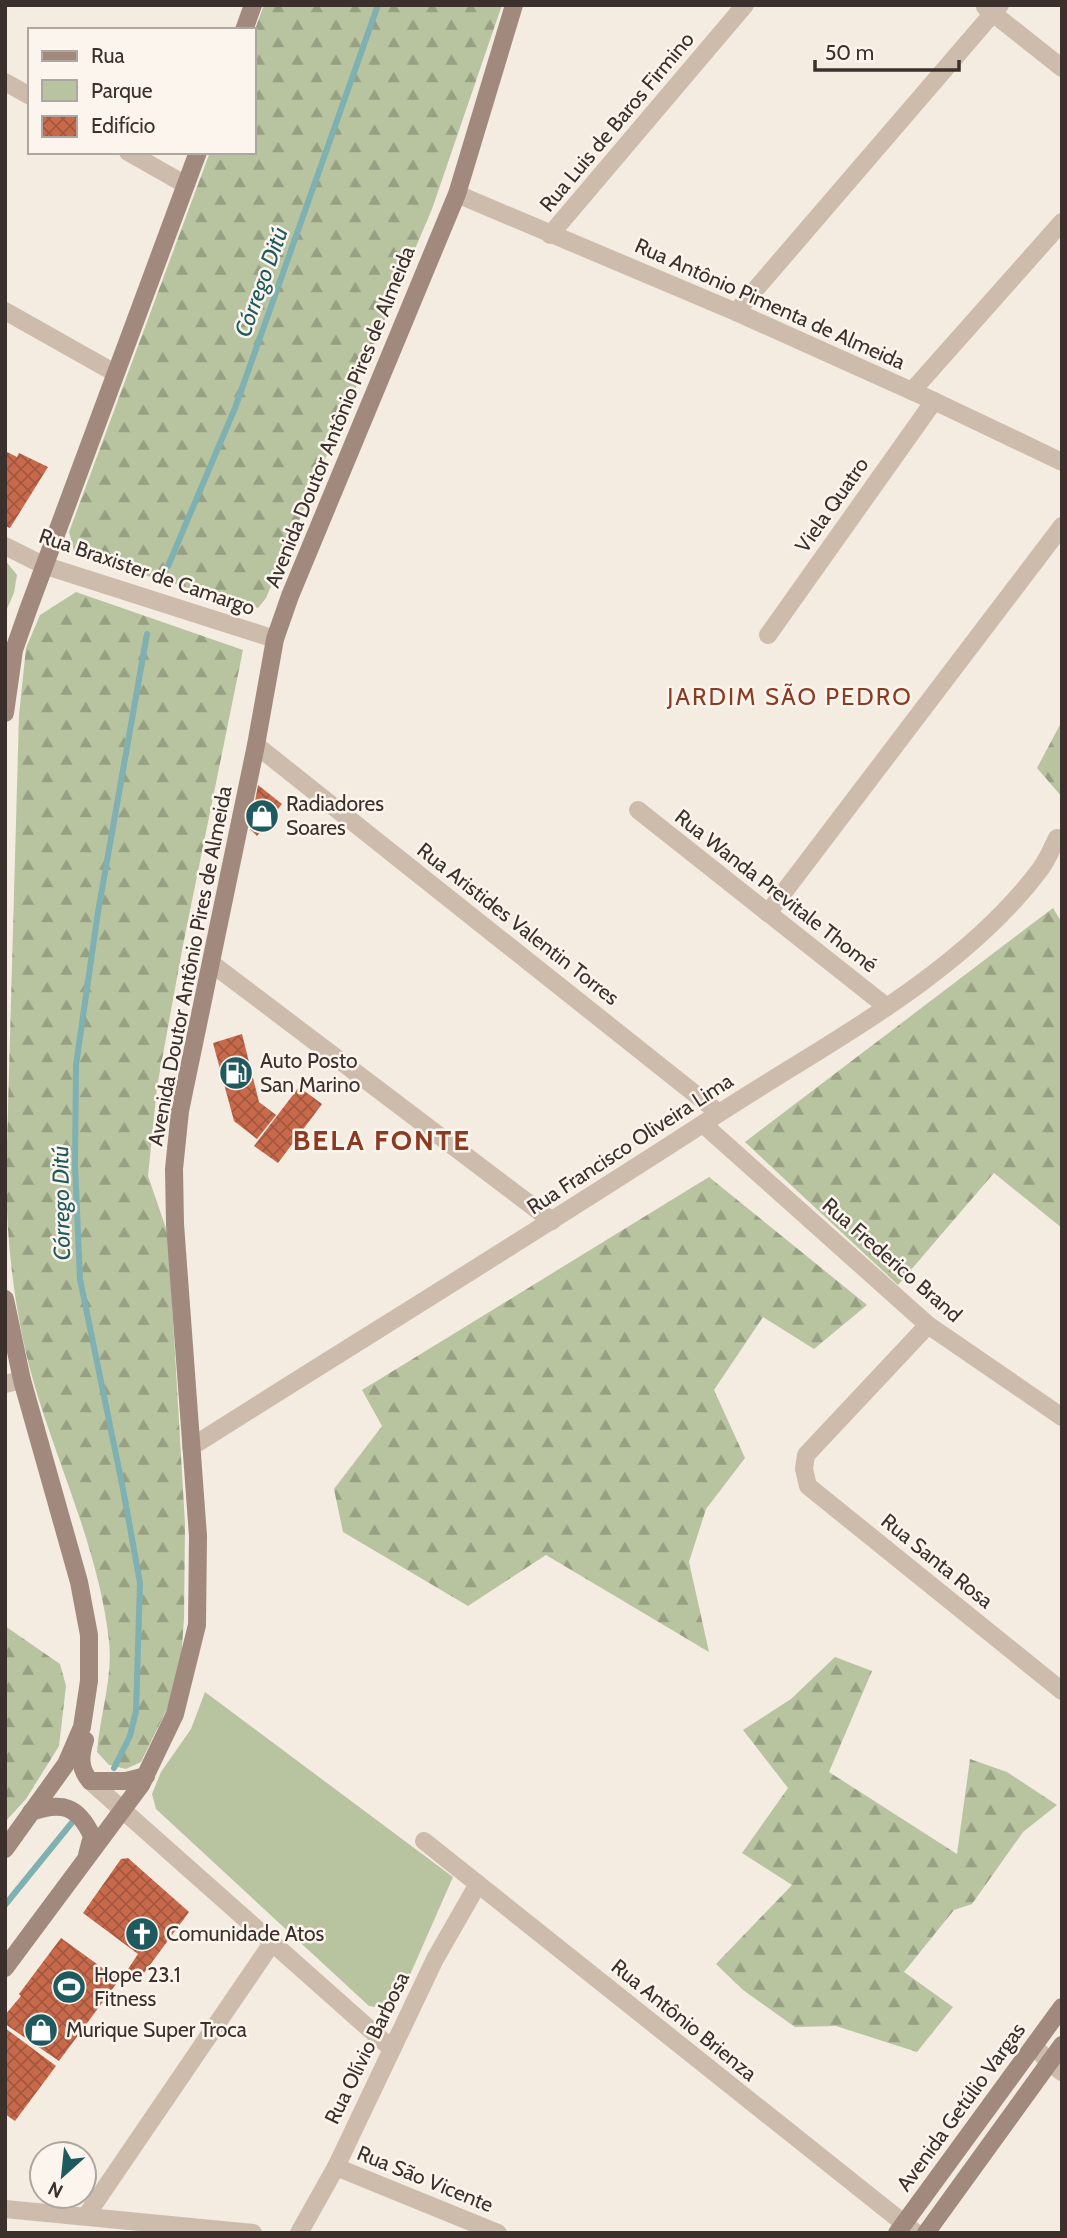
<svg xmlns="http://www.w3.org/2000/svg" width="1067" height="2238" viewBox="0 0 1067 2238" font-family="Cabin,sans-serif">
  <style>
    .forest { fill: url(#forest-firs) }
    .park { fill: #b8c4a0 }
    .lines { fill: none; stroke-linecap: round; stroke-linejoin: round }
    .stream { stroke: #7fb0b2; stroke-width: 6 }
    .building { fill: url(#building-cross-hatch) }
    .street { stroke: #cdbbac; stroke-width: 18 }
    .secondary { stroke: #a18a7d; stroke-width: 18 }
    .labels { text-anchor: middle; stroke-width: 5; stroke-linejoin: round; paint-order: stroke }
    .street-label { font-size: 21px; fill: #3b302b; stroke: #fbf5ee }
    .poi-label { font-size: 21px; fill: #3b302b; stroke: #fbf5ee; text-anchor: start }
    .water-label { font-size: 23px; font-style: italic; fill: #1f5a5e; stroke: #fbf5ee }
    .quarter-label { font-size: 24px; letter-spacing: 2px; fill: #8c3b22; stroke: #fbf5ee }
    .district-label { font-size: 28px; font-weight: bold; letter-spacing: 2px; fill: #8c3b22; stroke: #fbf5ee }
  </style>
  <defs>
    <pattern id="forest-firs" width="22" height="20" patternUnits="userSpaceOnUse" patternTransform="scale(1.75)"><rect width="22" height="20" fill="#b8c4a0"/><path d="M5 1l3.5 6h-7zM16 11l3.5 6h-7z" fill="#97a083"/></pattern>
    <pattern id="building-cross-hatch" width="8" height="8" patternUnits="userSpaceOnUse" patternTransform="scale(1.75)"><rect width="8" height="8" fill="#c8694b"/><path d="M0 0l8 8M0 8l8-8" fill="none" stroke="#a4573f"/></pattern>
  </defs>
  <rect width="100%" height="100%" fill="#f4ebe1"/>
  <!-- forest -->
  <g class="forest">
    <polygon points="264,5 502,5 432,209 266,598 258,608 75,555 69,532 210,152 254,152 254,32"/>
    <path d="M 76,592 L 243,650 L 183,945 L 157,1087 L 148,1176 L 168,1234 L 185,1524 L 184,1618 L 181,1663 L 167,1709 L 141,1762 L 126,1769 L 109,1765 L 97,1752 C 100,1715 113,1678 109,1641 C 99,1550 58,1467 33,1380 C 15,1315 7,1248 6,1180 L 19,715 L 26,648 L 40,615 Z"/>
    <polygon points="1062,721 1062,797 1037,768"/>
    <polygon points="1053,908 1062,923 1062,1228 994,1173 898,1285 745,1142"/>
    <polygon points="709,1177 867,1305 814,1349 763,1317 714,1390 745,1458 706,1509 689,1562 709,1652 546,1555 468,1606 343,1532 334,1489 382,1426 362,1390"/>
    <polygon points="5,1626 60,1664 66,1686 59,1746 26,1799 5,1822"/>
    <polygon points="835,1657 872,1671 829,1772 957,1854 970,1759 1007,1772 1057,1805 1023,1832 972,1904 954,1910 904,1972 953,2007 917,2052 836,2026 795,2027 743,1990 716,1964 792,1885 742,1853 788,1788 743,1730 791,1699"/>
  </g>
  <!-- park -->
  <g class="park">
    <polygon points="5,560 17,575 14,593 5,613"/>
    <polygon points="205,1692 453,1877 398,2002 389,2009 369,2006 156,1809 152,1794 161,1772 191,1729"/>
  </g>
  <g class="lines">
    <!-- stream -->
    <g class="stream">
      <polyline points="168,566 235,408 378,5"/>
      <polyline points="114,1768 130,1736 136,1711 140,1583 123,1489 80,1279 75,1165 76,1065 98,912 147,634"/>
      <polyline points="5,1905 74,1820"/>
    </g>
  </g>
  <!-- building -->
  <g class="building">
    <polygon points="5,451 17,457 19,453 48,467 10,528 5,526"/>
    <polygon points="258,785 282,804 257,836 250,829"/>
    <polygon points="242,1034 259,1102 276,1115 257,1139 234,1121 213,1043"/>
    <polygon points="299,1087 322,1104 278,1163 254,1146"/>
    <polygon points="128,1858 189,1912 141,1977 128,1969 138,1954 83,1913 121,1859"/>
    <polygon points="61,1938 119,1980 59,2061 5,2024 5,2015 21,1996 19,1994"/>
    <polygon points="5,2028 56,2066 15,2121 5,2114"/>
  </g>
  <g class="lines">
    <!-- street -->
    <g class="street">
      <polyline points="985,7 1062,68"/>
      <polyline points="5,82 30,96"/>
      <polyline points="128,152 186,185"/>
      <polyline points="457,194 736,312 934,401 1062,462"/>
      <polyline points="550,235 745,5"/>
      <polyline points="5,311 115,373"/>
      <polyline points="736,312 1000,5"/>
      <polyline points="912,391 1062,222"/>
      <polyline points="5,546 43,565 275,639"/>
      <polyline points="768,635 934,401"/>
      <polyline points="256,745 719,1113"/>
      <polyline points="638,810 887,1007"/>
      <polyline points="768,913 1062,526"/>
      <polyline points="211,963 552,1221"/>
      <polyline points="703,1124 928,1325 1062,1417"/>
      <polyline points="928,1325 806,1455 804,1469 808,1486 1062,1691"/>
      <polyline points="5,1384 22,1380"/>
      <path d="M 191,1447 C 368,1335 546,1226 721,1112 C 829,1042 960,975 1039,871 C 1047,861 1052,848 1057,838"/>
      <polyline points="90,1781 392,2049"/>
      <polyline points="424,1841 916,2233"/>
      <polyline points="1034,2046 1049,2062 1062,2072"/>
      <polyline points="336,2167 498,2233"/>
      <polyline points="5,2209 253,2233"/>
      <polyline points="86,2216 272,1943"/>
      <polyline points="299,2233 336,2167 435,1959 478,1884"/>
    </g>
    <!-- secondary -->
    <g class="secondary">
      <polyline points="244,30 253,5"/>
      <polyline points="5,713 14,650 28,610 198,152"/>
      <polyline points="5,1299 22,1380 79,1582 89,1635 89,1681 82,1727 66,1764 5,1849"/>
      <path d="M 85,1740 C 80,1756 79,1768 90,1781 L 126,1781 L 146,1776"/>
      <path d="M 31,1812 C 62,1801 78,1806 92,1836 L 87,1855"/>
      <polyline points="5,1968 141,1785 175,1714 197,1625 198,1536 175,1224 174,1169 180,1111 256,745 275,639 290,596 457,194 514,5"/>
      <polyline points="897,2233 1062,2007"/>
      <polyline points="926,2233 1062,2045"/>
    </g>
  </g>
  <!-- icons -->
  <defs>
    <g id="shop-disc" transform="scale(1.75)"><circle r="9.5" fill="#1f5a5e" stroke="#fbf5ee"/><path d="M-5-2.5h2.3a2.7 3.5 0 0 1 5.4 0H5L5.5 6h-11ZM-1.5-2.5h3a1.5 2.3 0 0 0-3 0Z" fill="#fff"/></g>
    <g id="fuel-disc" transform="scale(1.75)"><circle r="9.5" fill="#1f5a5e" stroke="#fbf5ee"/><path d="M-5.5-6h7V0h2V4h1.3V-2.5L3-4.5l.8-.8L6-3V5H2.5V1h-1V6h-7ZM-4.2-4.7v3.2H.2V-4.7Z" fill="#fff"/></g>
    <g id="church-disc" transform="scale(1.75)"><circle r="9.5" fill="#1f5a5e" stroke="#fbf5ee"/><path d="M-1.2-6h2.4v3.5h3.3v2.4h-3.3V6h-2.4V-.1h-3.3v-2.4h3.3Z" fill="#fff"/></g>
    <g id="stadium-disc" transform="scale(1.75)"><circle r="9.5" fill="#1f5a5e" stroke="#fbf5ee"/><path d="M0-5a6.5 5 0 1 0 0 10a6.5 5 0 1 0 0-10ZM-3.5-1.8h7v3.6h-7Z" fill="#fff"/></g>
  </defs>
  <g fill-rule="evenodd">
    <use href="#shop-disc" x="262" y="816"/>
    <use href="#fuel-disc" x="236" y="1073"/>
    <use href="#church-disc" x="142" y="1934"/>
    <use href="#stadium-disc" x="69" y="1987"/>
    <use href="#shop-disc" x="41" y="2030"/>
  </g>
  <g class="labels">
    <!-- street labels -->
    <g class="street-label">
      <text transform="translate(617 122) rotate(-50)" y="7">Rua Luis de Baros Firmino</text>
      <text transform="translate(770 304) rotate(24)" y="7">Rua Antônio Pimenta de Almeida</text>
      <text transform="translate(340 417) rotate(-68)" y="7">Avenida Doutor Antônio Pires de Almeida</text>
      <text transform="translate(832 505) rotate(-55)" y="7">Viela Quatro</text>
      <text transform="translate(147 572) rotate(19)" y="7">Rua Braxister de Camargo</text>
      <text transform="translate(776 891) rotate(38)" y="7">Rua Wanda Previtale Thomé</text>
      <text transform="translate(518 924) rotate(38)" y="7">Rua Aristides Valentin Torres</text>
      <text transform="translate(190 966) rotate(-79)" y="7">Avenida Doutor Antônio Pires de Almeida</text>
      <text transform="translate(630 1144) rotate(-33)" y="7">Rua Francisco Oliveira Lima</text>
      <text transform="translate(892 1260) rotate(41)" y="7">Rua Frederico Brand</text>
      <text transform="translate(937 1561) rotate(39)" y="7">Rua Santa Rosa</text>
      <text transform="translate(684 2020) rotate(39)" y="7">Rua Antônio Brienza</text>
      <text transform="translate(367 2048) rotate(-64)" y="7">Rua Olívio Barbosa</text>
      <text transform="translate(961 2107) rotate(-54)" y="7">Avenida Getúlio Vargas</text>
      <text transform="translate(425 2179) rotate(22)" y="7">Rua São Vicente</text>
    </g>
    <!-- poi labels -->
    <g class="poi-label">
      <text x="286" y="811">Radiadores<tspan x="286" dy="24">Soares</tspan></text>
      <text x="260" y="1068">Auto Posto<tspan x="260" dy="24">San Marino</tspan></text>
      <text x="166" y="1941">Comunidade Atos</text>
      <text x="94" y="1982">Hope 23.1<tspan x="94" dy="24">Fitness</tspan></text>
      <text x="66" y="2037">Murique Super Troca</text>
    </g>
    <!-- water labels -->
    <g class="water-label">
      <text transform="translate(261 282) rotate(-70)" y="8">Córrego Ditú</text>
      <text transform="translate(61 1203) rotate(-91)" y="8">Córrego Ditú</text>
    </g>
    <!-- quarter labels -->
    <g class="quarter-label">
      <text x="790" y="705">JARDIM SÃO PEDRO</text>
    </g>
    <!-- district labels -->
    <g class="district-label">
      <text x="382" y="1150">BELA FONTE</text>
    </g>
  </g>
  <!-- border -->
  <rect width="1067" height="2238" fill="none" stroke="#3b302b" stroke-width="14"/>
  <!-- legend -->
  <rect x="28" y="28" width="228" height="126" fill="#fbf5ee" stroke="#aea6a0" stroke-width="2"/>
  <rect x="42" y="51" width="35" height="10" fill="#a18a7d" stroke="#aea6a0" stroke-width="2"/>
  <text x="91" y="63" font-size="21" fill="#3b302b">Rua</text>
  <rect x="42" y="80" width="35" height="21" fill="#b8c4a0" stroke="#aea6a0" stroke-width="2"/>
  <text x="91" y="98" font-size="21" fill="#3b302b">Parque</text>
  <rect x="42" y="116" width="35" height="21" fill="url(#building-cross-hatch)" stroke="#aea6a0" stroke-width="2"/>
  <text x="91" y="133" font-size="21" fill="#3b302b">Edifício</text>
  <!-- north arrow -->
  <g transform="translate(63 2175) rotate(207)"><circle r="33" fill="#fbf5ee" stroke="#aea6a0" stroke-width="2"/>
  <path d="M0-5L12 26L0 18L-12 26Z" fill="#1f5a5e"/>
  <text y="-10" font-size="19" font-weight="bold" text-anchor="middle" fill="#3b302b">N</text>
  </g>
  <!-- scale -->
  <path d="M815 60v10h144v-10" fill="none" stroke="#3b302b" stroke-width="3.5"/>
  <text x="825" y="60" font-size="21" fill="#3b302b" stroke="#fbf5ee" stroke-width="5" paint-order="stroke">50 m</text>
</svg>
